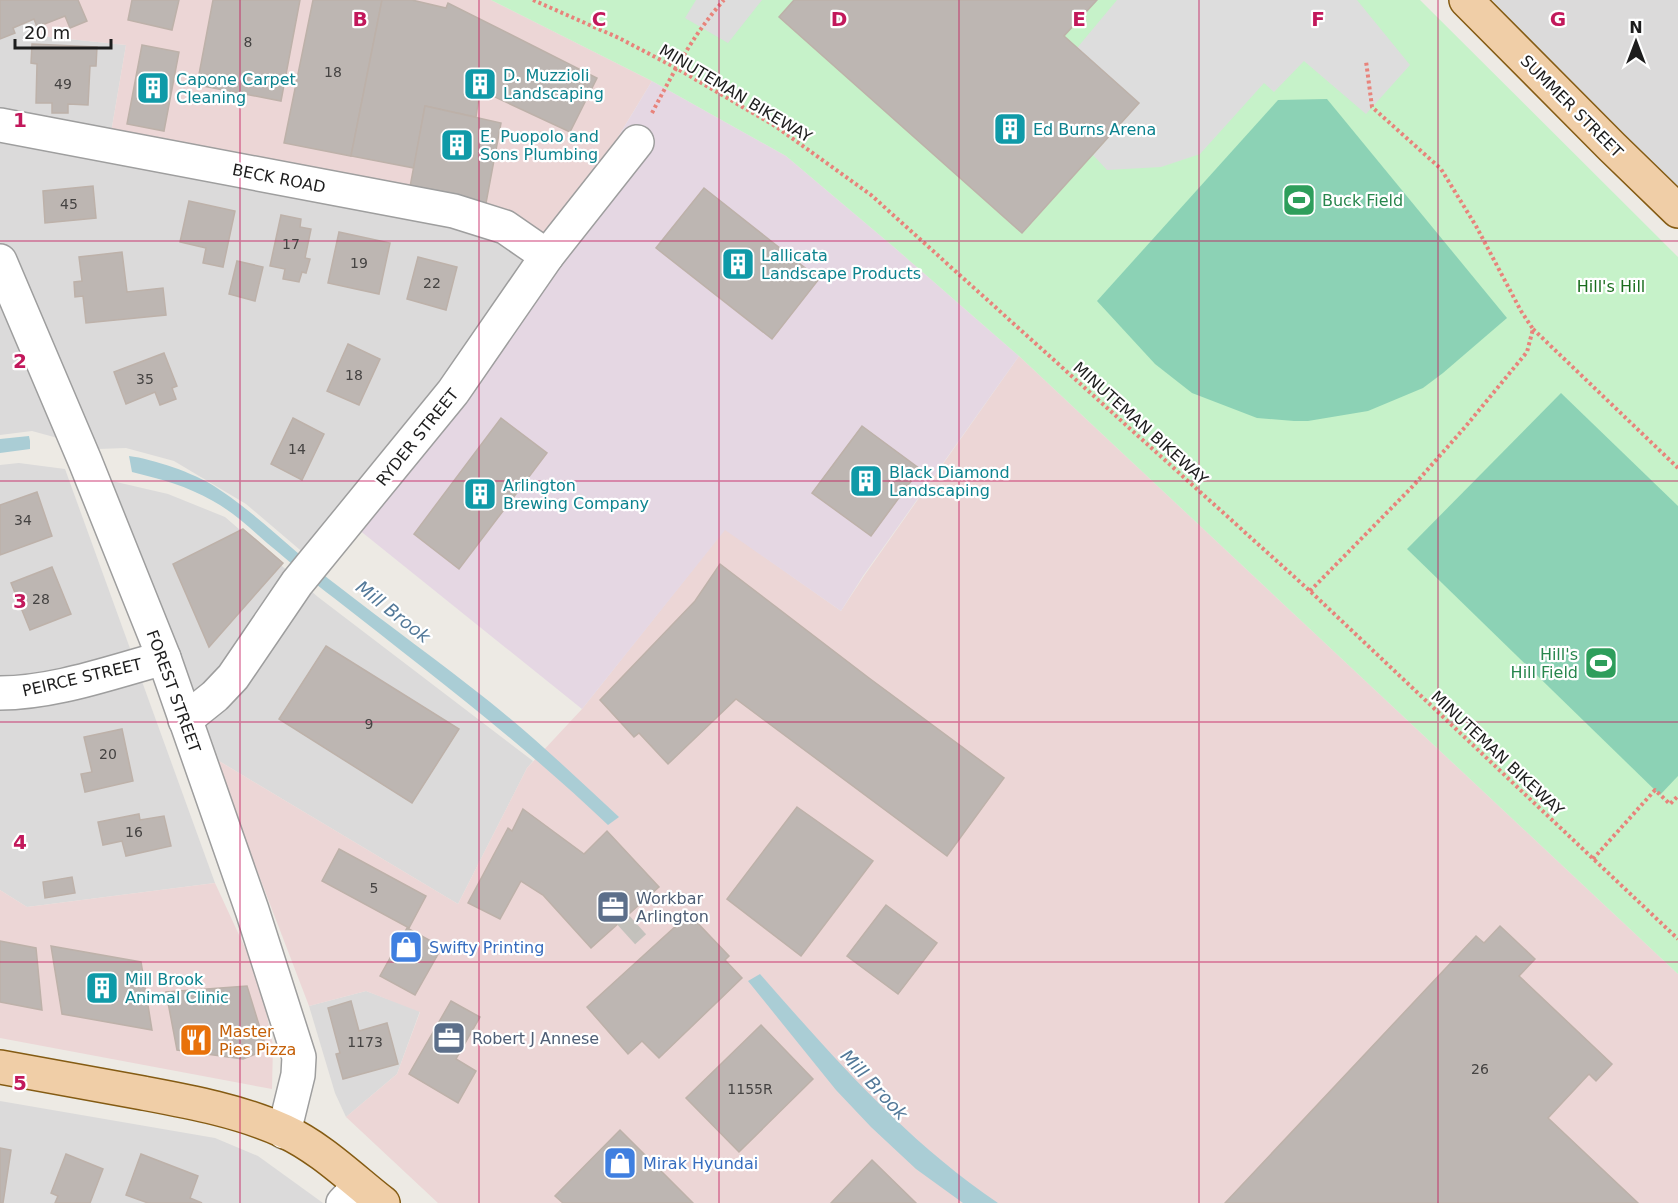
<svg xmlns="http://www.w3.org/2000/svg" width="1678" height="1203" viewBox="0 0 1678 1203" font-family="'DejaVu Sans',sans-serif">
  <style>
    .residential { fill: #dbdada }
    .commercial { fill: #ecd6d6 }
    .industrial { fill: #e5d7e3 }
    .park { fill: #c6f2c9 }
    .pitch { fill: #8cd2b5 }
    .parking { fill: #ddd }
    .water { fill: #aacdd5 }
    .building { fill: #bdb6b2; stroke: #bdb1a9; stroke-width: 1.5 }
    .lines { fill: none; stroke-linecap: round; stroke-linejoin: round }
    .minor-tunnel { stroke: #c3c1bc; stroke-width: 33; stroke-dasharray: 33 16; stroke-linecap: butt }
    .minor-casing { stroke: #9e9e9e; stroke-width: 36 }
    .major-casing { stroke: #845b13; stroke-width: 36 }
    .path { stroke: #e8837b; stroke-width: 4; stroke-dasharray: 3 3; stroke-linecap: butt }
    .minor { stroke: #fff; stroke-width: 33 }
    .major { stroke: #f0cea7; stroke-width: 33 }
    .grid { fill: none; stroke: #c2185b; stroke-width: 1.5; stroke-opacity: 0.55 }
    .labels { text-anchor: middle; stroke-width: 4.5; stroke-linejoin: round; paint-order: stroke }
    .number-label { font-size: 14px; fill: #454342 }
    .culture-label { font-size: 16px; fill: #0d838f; stroke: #fff; text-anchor: start }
    .street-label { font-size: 16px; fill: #1d1d1d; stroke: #fff }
    .leisure-label { font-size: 16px; fill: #27864d; stroke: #fff; text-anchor: start }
    .park-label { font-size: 16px; fill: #196d1d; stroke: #fff }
    .service-label { font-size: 16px; fill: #4e5e75; stroke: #fff; text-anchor: start }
    .shop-label { font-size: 16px; fill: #366cbe; stroke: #fff; text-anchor: start }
    .food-label { font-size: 16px; fill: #c56008; stroke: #fff; text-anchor: start }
    .water-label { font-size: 18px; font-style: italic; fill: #537999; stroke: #fff }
    .grid-label { font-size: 20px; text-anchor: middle; font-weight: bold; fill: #c2185b; stroke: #fff; stroke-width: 4.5; stroke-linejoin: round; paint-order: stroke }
  </style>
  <rect width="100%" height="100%" fill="#edeae4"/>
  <!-- residential -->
  <g class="residential">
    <polygon points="0,0 28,0 40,36 126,45 106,162 445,222 510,244 530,267 306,555 246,504 174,461 126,448 98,449 32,431 0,435"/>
    <polygon points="1492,0 1678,0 1678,190 1624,141"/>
    <polygon points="19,463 65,469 215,883 27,907 0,890 0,465"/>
    <polygon points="112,481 168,494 225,517 318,597 533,761 527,768 458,904 214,758"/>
    <polygon points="366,991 420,1011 397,1074 346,1117 335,1093 309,1006"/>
    <polygon points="0,1101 215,1138 258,1156 323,1203 0,1203"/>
  </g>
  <!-- commercial -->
  <g class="commercial">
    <polygon points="28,0 491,0 652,81 555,241 530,267 510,244 445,222 106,162 126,45 39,36"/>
    <polygon points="1019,356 1678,974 1678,1203 438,1203 346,1117 397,1074 420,1012 366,991 309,1006 214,758 458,904 527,768 582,709 725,529 841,611 864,576"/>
    <polygon points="215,883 259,978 273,1045 272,1089 0,1038 0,890 27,907"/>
  </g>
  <!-- industrial -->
  <polygon class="industrial" points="652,81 786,156 895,248 1019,356 863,576 841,611 725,530 582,709 348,521 514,309"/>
  <!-- park -->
  <polygon class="park" points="491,0 1420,0 1678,257 1678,974 1019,356 895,248 786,156 652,81"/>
  <!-- pitch -->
  <g class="pitch">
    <polygon points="1327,99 1507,318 1443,373 1423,388 1368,411 1308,421 1294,421 1257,418 1192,393 1155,364 1097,301 1278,100"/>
    <polygon points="1561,393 1678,506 1678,776 1660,795 1407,549"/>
  </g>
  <!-- parking -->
  <g class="parking">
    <polygon points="696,0 762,0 728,43 685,18"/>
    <polygon points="1117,0 1357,0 1410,65 1366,114 1304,61 1274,92 1264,83 1200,154 1161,167 1107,170 1093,155 1139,103 1077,48"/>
  </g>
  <!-- water -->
  <g class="water">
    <polygon points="29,436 30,441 30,449 0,453 0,439"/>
    <path d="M 129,456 C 153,459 194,473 214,486 C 259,515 296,554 338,586 C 388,625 440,662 490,702 C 535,738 577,778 619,817 L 608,825 C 522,743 427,671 334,598 C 311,581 289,561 267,543 C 250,528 233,512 213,501 C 187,486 161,479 132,472 Z"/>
    <path d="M 760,974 C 833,1057 905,1140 998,1203 L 963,1203 L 916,1169 L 871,1127 L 836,1090 L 748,981 Z"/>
  </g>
  <!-- building -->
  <g class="building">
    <polygon points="0,0 78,0 87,21 70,28 65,16 37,27 34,19 13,28 15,33 0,39"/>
    <polygon points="132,0 179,0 172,30 128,20"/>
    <polygon points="213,0 300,0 281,101 197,85"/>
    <polygon points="313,0 382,0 351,156 284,143"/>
    <polygon points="382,0 412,0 446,8 448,3 597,78 570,132 480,90 476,117 425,106 414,168 351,156"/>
    <polygon points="794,0 1097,0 1064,36 1139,103 1022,233 779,17"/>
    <polygon points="32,44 97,47 96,66 90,66 88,105 68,104 68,113 52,113 52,103 36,103 37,64 31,63"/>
    <polygon points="142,45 179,52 164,131 127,124"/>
    <polygon points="425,106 501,123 486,203 410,187"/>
    <polygon points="93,186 96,218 45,223 43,191"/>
    <polygon points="704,188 819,279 772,339 656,248"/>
    <polygon points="189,201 235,211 223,267 203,263 206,248 180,242"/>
    <polygon points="281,215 301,219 300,227 311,229 305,258 310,259 306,273 302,272 299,282 283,279 285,269 270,266"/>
    <polygon points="339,232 390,243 379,294 328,283"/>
    <polygon points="122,252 127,292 163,288 166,315 86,323 83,296 75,297 74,282 82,281 79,257"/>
    <polygon points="418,257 457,267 446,310 407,299"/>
    <polygon points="237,261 263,267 255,301 229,294"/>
    <polygon points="348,344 380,359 359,405 327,391"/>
    <polygon points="164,353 177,386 172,388 176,399 160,405 155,392 126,404 114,372"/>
    <polygon points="293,418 324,434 302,480 271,464"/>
    <polygon points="501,418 547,453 459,569 414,534"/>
    <polygon points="862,426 920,469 871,536 812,493"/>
    <polygon points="37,492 52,536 0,555 0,505"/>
    <polygon points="243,529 283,563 209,647 173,564"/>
    <polygon points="720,564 869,678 1004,778 947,856 736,699 668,764 639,733 634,737 600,700 695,601"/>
    <polygon points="52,567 71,614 30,630 11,583"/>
    <polygon points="326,646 459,729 412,803 279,719"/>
    <polygon points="122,729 133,781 85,792 81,774 92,772 84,737"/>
    <polygon points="797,807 873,861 801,956 727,899"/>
    <polygon points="523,809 584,854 607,831 659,887 591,948 543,895 521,881 500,919 468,903 508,828 512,831"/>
    <polygon points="139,814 140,820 164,816 171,846 126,856 122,841 103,845 98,822"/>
    <polygon points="339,849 426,896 409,928 322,881"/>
    <polygon points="72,877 75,893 45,898 43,882"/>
    <polygon points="886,905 937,943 898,994 847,956"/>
    <polygon points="689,914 729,956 725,960 742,978 659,1058 642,1041 628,1054 587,1007"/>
    <polygon points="1500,926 1535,959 1519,976 1612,1064 1596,1081 1589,1074 1548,1118 1638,1203 1225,1203 1476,936 1484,943"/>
    <polygon points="407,928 442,947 415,995 380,976"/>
    <polygon points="0,941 36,948 42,1010 0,1002"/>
    <polygon points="51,946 141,962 152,1030 62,1014"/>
    <polygon points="247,986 264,1041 260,1049 256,1054 243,1059 177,1050 166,992"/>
    <polygon points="351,1001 359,1031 387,1023 398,1064 343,1079 336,1054 340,1053 328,1008"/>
    <polygon points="451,1001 480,1017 456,1059 476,1071 458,1103 409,1074"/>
    <polygon points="761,1025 813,1079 739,1152 686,1098"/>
    <polygon points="620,1130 693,1203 563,1203 555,1196"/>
    <polygon points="0,1148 11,1150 3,1203 0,1203"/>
    <polygon points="66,1154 103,1169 90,1203 55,1203 58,1196 51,1193"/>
    <polygon points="141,1154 198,1176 190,1198 202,1203 148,1203 126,1195"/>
    <polygon points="872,1160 916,1203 831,1203"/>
  </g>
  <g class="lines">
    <!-- minor-tunnel -->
    <polyline class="minor-tunnel" points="624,932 635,922"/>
    <!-- minor casing -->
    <g class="minor-casing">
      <g id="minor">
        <polyline points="0,125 454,211 505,227 547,256"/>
        <polyline points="0,261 85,461 164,658 252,910 299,1057 298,1075 284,1132"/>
        <path d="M 0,693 C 55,693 111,672 164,658"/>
        <polyline points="185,720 215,696 233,677 297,583 453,392 547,256 637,142"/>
        <polyline points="343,1203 360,1185"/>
      </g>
    </g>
    <!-- major casing -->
    <g class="major-casing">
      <g id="major">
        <polyline points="1466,0 1612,147 1678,211"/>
        <path d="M 0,1067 C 48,1076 96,1084 143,1093 C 191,1102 240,1111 284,1131 C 321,1148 351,1178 383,1203"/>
      </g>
    </g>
    <!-- path -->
    <g class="path">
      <polyline points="533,0 619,38 676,68 775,126 871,195 1310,591 1678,939"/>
      <path d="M 652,113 C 673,73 694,33 724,0"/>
      <polyline points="1533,329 1678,468"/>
      <polyline points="1310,591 1413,486 1466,426 1527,352 1533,329 1521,311 1476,226 1441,169 1372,107 1366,61"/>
      <polyline points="1593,859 1655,790 1670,804 1678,796"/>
    </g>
    <!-- minor -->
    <use href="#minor" class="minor"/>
    <!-- major -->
    <use href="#major" class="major"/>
  </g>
  <!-- grid -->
  <path class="grid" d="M 240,0 L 240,1203M 479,0 L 479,1203M 719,0 L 719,1203M 959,0 L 959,1203M 1199,0 L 1199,1203M 1438,0 L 1438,1203M 0,241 L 1678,241M 0,481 L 1678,481M 0,722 L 1678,722M 0,962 L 1678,962"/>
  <!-- icons -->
  <defs>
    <g id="building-square" transform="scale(1.725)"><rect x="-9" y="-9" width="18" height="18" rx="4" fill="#0f9aa8" stroke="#fff"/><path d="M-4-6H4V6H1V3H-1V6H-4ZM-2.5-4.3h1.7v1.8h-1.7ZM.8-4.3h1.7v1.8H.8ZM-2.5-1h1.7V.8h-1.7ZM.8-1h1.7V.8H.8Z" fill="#fff"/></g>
    <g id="stadium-square" transform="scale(1.725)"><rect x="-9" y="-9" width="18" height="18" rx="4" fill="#2e9e5b" stroke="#fff"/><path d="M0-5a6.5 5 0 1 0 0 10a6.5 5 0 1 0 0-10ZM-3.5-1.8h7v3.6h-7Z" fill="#fff"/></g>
    <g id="office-square" transform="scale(1.725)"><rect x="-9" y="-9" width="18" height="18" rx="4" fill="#5c6f8a" stroke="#fff"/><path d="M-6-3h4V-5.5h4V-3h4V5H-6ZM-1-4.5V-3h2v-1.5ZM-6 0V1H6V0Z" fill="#fff"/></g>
    <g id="shop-square" transform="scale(1.725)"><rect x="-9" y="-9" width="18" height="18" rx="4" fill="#3f7fe0" stroke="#fff"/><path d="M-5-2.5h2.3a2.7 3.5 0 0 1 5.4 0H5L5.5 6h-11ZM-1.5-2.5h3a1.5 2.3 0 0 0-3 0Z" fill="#fff"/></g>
    <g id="restaurant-square" transform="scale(1.725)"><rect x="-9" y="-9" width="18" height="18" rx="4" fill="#e8710a" stroke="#fff"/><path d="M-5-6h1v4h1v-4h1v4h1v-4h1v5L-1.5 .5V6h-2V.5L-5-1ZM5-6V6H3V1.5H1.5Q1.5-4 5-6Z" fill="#fff"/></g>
  </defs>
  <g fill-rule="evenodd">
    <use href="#building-square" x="480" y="84"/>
    <use href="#building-square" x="153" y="88"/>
    <use href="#building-square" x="1010" y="129"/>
    <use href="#building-square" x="457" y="145"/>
    <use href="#stadium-square" x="1299" y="200"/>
    <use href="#building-square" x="738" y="264"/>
    <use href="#building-square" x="866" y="481"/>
    <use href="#building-square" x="480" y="494"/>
    <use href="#stadium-square" x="1601" y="663"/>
    <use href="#office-square" x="613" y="907"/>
    <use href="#shop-square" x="406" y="947"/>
    <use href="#building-square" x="102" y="988"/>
    <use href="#office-square" x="449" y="1038"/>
    <use href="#restaurant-square" x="196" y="1040"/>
    <use href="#shop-square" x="620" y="1163"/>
  </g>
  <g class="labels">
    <!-- number labels -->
    <g class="number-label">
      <text x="248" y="47">8</text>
      <text x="333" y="77">18</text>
      <text x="63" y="89">49</text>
      <text x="69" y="209">45</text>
      <text x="291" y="249">17</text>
      <text x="359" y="268">19</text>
      <text x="432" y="288">22</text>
      <text x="354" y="380">18</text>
      <text x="145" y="384">35</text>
      <text x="297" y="454">14</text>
      <text x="23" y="525">34</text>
      <text x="41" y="604">28</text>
      <text x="369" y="729">9</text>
      <text x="108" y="759">20</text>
      <text x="134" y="837">16</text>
      <text x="374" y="893">5</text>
      <text x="365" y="1047">1173</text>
      <text x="1480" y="1074">26</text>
      <text x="750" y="1094">1155R</text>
    </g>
    <!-- culture labels -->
    <g class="culture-label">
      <text x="503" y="81">D. Muzzioli<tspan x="503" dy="18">Landscaping</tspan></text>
      <text x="176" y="85">Capone Carpet<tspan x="176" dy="18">Cleaning</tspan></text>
      <text x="1033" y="135">Ed Burns Arena</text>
      <text x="480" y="142">E. Puopolo and<tspan x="480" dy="18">Sons Plumbing</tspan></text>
      <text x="761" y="261">Lallicata<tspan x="761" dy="18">Landscape Products</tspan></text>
      <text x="889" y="478">Black Diamond<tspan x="889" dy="18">Landscaping</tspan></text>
      <text x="503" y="491">Arlington<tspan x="503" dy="18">Brewing Company</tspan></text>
      <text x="125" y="985">Mill Brook<tspan x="125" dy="18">Animal Clinic</tspan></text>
    </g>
    <!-- street labels -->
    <g class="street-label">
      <text transform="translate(736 93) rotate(31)" y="6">MINUTEMAN BIKEWAY</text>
      <text transform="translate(1572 106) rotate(45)" y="6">SUMMER STREET</text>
      <text transform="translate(279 178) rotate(11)" y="6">BECK ROAD</text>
      <text transform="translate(1141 423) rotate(42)" y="6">MINUTEMAN BIKEWAY</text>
      <text transform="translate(417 437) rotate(-51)" y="6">RYDER STREET</text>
      <text transform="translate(82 677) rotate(-13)" y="6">PEIRCE STREET</text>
      <text transform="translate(174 691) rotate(70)" y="6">FOREST STREET</text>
      <text transform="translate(1498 753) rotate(43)" y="6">MINUTEMAN BIKEWAY</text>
    </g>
    <!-- leisure labels -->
    <g class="leisure-label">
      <text x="1322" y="206">Buck Field</text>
      <text x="1578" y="660" text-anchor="end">Hill's<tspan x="1578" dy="18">Hill Field</tspan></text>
    </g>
    <!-- park labels -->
    <g class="park-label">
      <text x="1611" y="292">Hill's Hill</text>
    </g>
    <!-- service labels -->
    <g class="service-label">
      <text x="636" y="904">Workbar<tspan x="636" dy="18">Arlington</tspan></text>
      <text x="472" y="1044">Robert J Annese</text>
    </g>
    <!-- shop labels -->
    <g class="shop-label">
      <text x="429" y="953">Swifty Printing</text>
      <text x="643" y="1169">Mirak Hyundai</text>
    </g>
    <!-- food labels -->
    <g class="food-label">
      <text x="219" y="1037">Master<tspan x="219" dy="18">Pies Pizza</tspan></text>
    </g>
    <!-- water labels -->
    <g class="water-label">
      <text transform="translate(393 612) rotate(38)" y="6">Mill Brook</text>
      <text transform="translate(874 1085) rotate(47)" y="6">Mill Brook</text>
    </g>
  </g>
  <g class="grid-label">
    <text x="360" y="26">B</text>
    <text x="599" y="26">C</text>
    <text x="839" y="26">D</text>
    <text x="1079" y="26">E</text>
    <text x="1318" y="26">F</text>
    <text x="1558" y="26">G</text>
    <text x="20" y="127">1</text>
    <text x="20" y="368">2</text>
    <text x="20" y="608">3</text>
    <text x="20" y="849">4</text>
    <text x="20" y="1090">5</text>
  </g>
  <!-- north arrow -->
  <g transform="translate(1636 42)" stroke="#ffffff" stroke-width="4.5" paint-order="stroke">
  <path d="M0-4.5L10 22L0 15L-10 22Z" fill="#1d1d1d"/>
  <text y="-9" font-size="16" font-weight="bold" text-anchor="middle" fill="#1d1d1d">N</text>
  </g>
  <!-- scale -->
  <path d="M15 39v9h96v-9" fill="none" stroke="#1d1d1d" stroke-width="3"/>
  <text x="24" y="39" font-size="18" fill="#1d1d1d" stroke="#ffffff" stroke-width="4.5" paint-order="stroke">20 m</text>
</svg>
